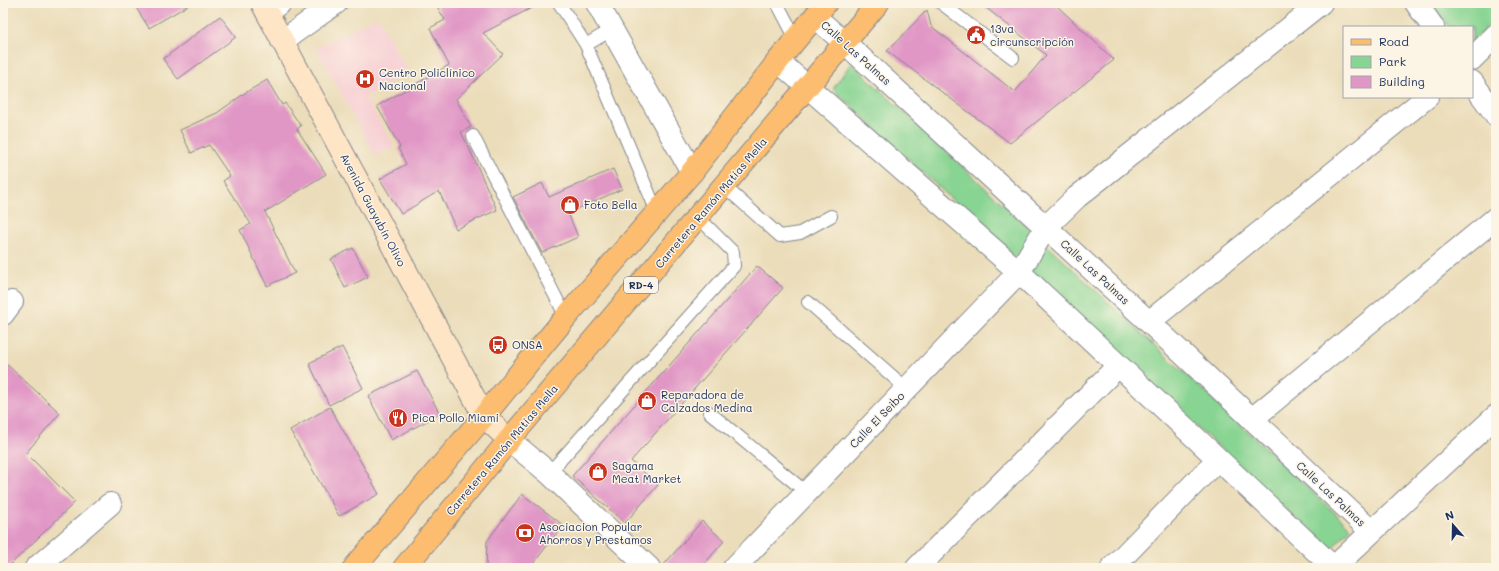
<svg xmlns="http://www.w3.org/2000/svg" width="1499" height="571" viewBox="0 0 1499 571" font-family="Mali,sans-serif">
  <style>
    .built { fill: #f7cfd4 }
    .green { fill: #88d492; stroke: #528278 }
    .building { fill: #e197c6 }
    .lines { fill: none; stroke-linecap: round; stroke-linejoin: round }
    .lane-casing { stroke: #83868c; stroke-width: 14 }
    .street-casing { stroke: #83868c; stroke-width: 24 }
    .secondary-casing { stroke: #83868c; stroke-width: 24 }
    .primary-casing { stroke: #83868c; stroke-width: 24 }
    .lane { stroke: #fff; stroke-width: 12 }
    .street { stroke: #fff; stroke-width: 22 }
    .secondary { stroke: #fee5c5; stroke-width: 22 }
    .primary { stroke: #fcbd6f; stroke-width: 22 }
    .labels { text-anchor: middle; stroke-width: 3; stroke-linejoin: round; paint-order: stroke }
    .shield { fill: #fcf5e5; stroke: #5e6a86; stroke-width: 1 }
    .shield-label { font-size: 10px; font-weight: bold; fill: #1b2f5e }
    .poi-label { font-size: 11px; fill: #1b2f5e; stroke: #fcf5e5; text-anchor: start }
    .street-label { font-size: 11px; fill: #1b2f5e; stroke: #fcf5e5 }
  </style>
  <rect width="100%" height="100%" fill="#fcf5e5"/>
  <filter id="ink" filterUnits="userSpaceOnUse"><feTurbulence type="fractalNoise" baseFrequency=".025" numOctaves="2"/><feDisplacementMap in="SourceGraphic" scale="8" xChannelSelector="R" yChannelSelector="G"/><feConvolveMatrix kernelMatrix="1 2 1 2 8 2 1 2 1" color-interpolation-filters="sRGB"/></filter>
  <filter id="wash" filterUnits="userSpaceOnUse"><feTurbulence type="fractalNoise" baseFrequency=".012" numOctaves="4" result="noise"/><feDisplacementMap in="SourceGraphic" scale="16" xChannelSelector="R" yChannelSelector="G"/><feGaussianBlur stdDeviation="0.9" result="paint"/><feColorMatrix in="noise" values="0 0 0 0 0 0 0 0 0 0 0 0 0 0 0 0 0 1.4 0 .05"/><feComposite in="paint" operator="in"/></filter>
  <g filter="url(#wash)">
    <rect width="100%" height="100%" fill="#ebddba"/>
    <!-- built -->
    <polygon class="built" points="378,16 408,72 365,97 394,147 375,155 316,48"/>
    <!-- green -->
    <g class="green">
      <polygon points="1432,3 1496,3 1496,18 1472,42 1472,27 1449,27"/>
      <polygon points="851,63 1351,528 1330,550 833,89"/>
    </g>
    <g id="blocks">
      <!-- building -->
      <g class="building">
        <polygon points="133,3 192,3 149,28"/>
        <polygon points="435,3 541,3 483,33 503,54 456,99 471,127 461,132 470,150 497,210 456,229 439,191 401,214 380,179 406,164 398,148 400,147 377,106 449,65 430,28 445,20"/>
        <polygon points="980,3 1054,3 1114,60 1010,143 887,51 927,10 931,26 1015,92 1046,55"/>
        <polygon points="220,16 236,37 178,79 163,59"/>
        <polygon points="267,80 282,105 285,103 301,126 297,129 326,174 265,212 295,273 267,286 240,230 251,224 223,181 230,176 209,145 191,153 180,130 217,113 245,93"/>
        <polygon points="613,169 622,189 568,213 578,237 542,253 513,197 542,183 549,197"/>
        <polygon points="353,248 368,277 345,288 331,259"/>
        <polygon points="757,266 783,288 631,461 658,485 625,523 572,476"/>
        <polygon points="342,347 363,388 329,405 309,363"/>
        <polygon points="3,361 60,413 26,453 75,502 7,568 3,568"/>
        <polygon points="417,371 440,414 391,440 368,396"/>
        <polygon points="330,407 379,494 339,516 290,430"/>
        <polygon points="522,494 563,525 530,568 486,568 487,541"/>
        <polygon points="702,521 724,541 701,568 661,568"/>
      </g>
    </g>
  </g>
  <g filter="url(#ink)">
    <use href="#blocks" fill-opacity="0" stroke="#83868c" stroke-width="1"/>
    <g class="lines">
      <!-- lane casing -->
      <g class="lane-casing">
        <g id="lane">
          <polyline points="559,3 586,45"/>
          <polyline points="777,3 796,39"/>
          <polyline points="941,3 1013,58"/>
          <polyline points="611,30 586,45 657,212"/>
          <polyline points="473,136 566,317"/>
          <polyline points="724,186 780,236 800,233 831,216"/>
          <polyline points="808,302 907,389"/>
          <polyline points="709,412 807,493"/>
          <polyline points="549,473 734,266 733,252 698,217"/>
        </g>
      </g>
      <!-- street casing -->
      <g class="street-casing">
        <g id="street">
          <polyline points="597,3 692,172"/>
          <polyline points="1416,3 1433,27"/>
          <polyline points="267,12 280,3"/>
          <polyline points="815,17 845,43 1149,322 1371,531"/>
          <polyline points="282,41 336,3"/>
          <polyline points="1472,59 1496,35"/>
          <polyline points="778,61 1019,272 1333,567"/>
          <polyline points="1472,82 1496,115"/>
          <polyline points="3,314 12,302"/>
          <polyline points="1149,322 1427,97"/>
          <polyline points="1252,419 1496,218"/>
          <polyline points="509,440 549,473 649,568"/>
          <polyline points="36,568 110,504"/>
          <polyline points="734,568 1019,272 1046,227 1077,197 1321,3"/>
          <polyline points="917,568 1118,366"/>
          <polyline points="1112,568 1217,460"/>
          <polyline points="1333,568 1496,416"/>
        </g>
      </g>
      <!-- secondary casing -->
      <g class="secondary-casing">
        <polyline id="secondary" points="262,3 484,416 509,440"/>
      </g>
      <!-- primary casing -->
      <g class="primary-casing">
        <g id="primary">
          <polyline points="354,568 484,416 566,317 692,172 778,61 826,3"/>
          <polyline points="404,568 509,440 878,3"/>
        </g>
      </g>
      <!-- lane -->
      <use href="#lane" class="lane"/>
      <!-- street -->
      <use href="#street" class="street"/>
      <!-- secondary -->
      <use href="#secondary" class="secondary"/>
      <!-- primary -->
      <use href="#primary" class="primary"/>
    </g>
  </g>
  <!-- icons -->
  <defs>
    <g id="civic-disc" transform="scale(1)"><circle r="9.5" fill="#c8321e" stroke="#fcf5e5"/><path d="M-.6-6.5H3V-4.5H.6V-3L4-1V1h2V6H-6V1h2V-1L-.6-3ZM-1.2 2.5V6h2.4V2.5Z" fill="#fff"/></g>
    <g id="hospital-disc" transform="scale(1)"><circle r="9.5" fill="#c8321e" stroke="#fcf5e5"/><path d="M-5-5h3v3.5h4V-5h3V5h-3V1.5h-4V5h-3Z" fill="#fff"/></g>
    <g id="shop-disc" transform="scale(1)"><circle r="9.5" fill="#c8321e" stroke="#fcf5e5"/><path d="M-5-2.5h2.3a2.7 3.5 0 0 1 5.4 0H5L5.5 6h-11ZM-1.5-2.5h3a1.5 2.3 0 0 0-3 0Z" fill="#fff"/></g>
    <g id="bus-disc" transform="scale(1)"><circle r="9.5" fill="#c8321e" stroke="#fcf5e5"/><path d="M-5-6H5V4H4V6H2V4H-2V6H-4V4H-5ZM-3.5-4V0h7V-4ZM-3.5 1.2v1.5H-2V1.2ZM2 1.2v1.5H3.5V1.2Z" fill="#fff"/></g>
    <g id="restaurant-disc" transform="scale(1)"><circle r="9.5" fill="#c8321e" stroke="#fcf5e5"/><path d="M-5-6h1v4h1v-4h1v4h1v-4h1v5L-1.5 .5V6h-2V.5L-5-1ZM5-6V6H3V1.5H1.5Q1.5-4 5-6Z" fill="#fff"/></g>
    <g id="bank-disc" transform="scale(1)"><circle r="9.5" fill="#c8321e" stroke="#fcf5e5"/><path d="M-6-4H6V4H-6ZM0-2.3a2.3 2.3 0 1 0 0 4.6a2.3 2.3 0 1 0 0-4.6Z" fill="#fff"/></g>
  </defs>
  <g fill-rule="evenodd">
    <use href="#civic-disc" x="976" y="35"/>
    <use href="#hospital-disc" x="365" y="79"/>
    <use href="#shop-disc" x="570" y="205"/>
    <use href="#bus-disc" x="498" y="345"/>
    <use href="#shop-disc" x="647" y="401"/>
    <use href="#restaurant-disc" x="398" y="418"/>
    <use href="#shop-disc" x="598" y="472"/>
    <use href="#bank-disc" x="525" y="533"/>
  </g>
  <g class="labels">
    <!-- shield labels -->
    <rect class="shield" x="624" y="277" width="34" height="16" rx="3"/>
    <g class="shield-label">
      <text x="641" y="289">RD-4</text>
    </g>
    <!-- poi labels -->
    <g class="poi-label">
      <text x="990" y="33">13va<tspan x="990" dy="13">circunscripción</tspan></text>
      <text x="379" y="77">Centro Policlínico<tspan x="379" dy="13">Nacional</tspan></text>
      <text x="584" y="209">Foto Bella</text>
      <text x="512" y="349">ONSA</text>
      <text x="661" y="399">Reparadora de<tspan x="661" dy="13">Calzados Medina</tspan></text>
      <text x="412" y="422">Pica Pollo Miami</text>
      <text x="612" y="470">Sagama<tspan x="612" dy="13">Meat Market</tspan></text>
      <text x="539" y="531">Asociacion Popular<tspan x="539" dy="13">Ahorros y Prestamos</tspan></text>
    </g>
    <!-- street labels -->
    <g class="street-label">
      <text transform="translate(856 53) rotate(42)" y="4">Calle Las Palmas</text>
      <text transform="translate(711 203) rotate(-50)" y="4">Carretera Ramón Matías Mella</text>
      <text transform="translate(373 210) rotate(62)" y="4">Avenida Guayubín Olivo</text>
      <text transform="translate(1095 272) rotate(43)" y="4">Calle Las Palmas</text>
      <text transform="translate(877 420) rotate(-46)" y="4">Calle El Seibo</text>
      <text transform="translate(502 450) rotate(-50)" y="4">Carretera Ramón Matías Mella</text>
      <text transform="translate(1331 494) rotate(43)" y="4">Calle Las Palmas</text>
    </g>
  </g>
  <!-- margin -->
  <rect width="1499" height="571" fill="none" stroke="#fcf5e5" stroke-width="16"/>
  <!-- legend -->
  <rect x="1343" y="26" width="130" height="72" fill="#fcf5e5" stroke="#a2a6af"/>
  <rect x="1351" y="39" width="20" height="6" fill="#fcbd6f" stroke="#a2a6af"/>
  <text x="1379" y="46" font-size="12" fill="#1b2f5e">Road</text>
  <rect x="1351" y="56" width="20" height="12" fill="#88d492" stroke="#a2a6af"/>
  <text x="1379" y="66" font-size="12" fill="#1b2f5e">Park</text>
  <rect x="1351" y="76" width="20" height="12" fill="#e197c6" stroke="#a2a6af"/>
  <text x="1379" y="86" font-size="12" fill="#1b2f5e">Building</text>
  <!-- north arrow -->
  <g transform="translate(1453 525) rotate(340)" stroke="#fcf5e5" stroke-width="3" paint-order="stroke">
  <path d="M0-3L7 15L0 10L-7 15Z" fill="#1b2f5e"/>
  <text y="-6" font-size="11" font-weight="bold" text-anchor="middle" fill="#1b2f5e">N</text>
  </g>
</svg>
